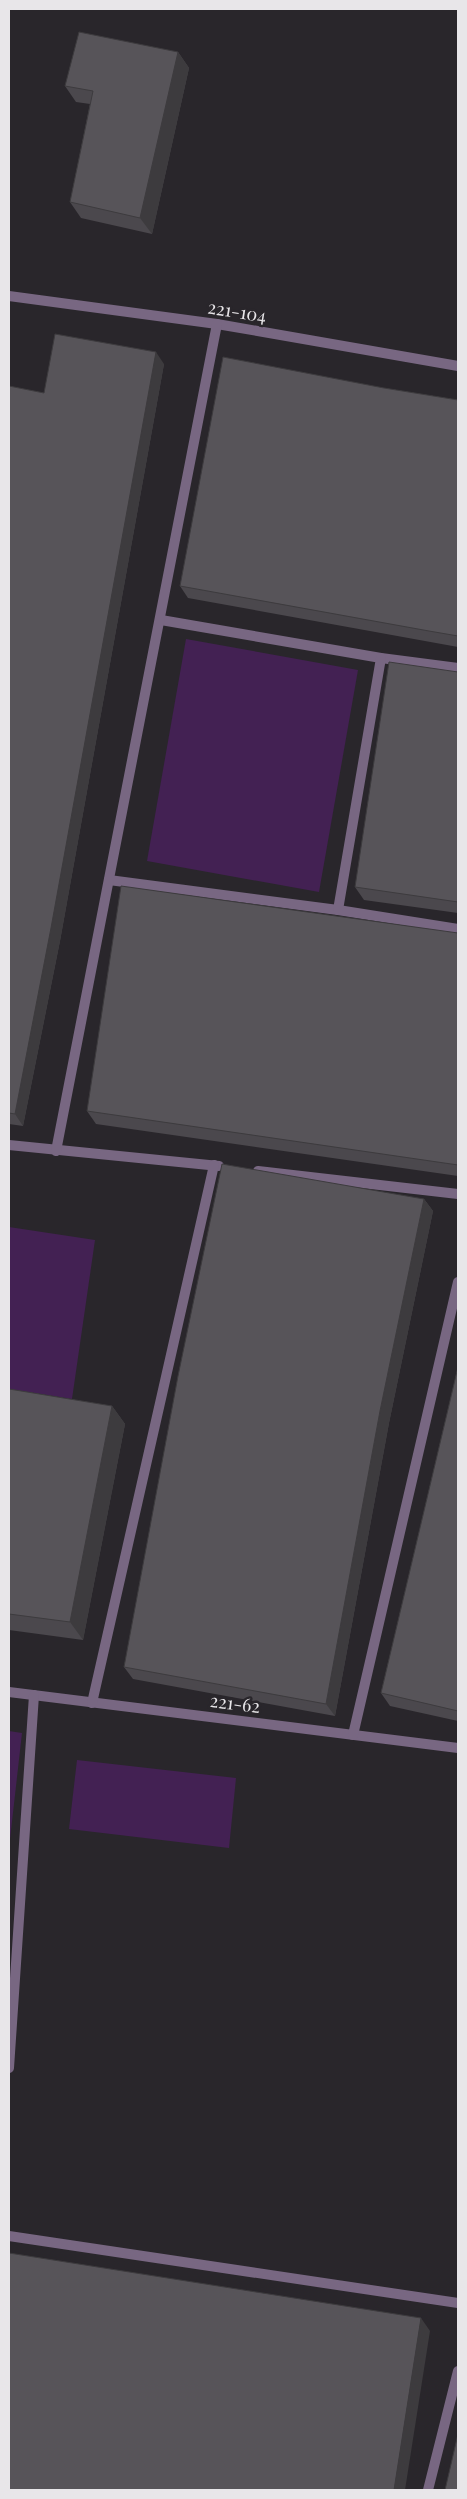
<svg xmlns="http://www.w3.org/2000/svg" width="467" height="2499" viewBox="0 0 467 2499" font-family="'Playfair Display',serif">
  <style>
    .green { fill: #432153 }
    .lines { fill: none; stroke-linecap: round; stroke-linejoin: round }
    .street { stroke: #786782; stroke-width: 10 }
    .wall { fill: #4b484d }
    .shaded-wall { fill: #3d3b3e }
    .building { fill: #575459; stroke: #3d3b3e }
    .labels { text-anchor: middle; stroke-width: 5; stroke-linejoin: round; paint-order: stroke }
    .street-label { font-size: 18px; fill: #e8e6e9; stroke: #29262b }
  </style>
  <rect width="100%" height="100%" fill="#29262b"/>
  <!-- green -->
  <g class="green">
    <polygon points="186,639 358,670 319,892 147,861"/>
    <polygon points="9,1227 95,1240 72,1399 9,1389"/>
    <polygon points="9,1731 22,1733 9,1848"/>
    <polygon points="77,1760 236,1778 229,1848 69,1829"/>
  </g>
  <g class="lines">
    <!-- street -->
    <g class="street">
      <polyline points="9,296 217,324 458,366"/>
      <polyline points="161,620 381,658 458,668"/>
      <polyline points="109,880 338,910 458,929"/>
      <polyline points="338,910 381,658"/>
      <polyline points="9,1145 219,1166"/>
      <polyline points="56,1151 217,324"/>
      <polyline points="258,1171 458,1194"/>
      <polyline points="9,1692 458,1748"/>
      <polyline points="92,1703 214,1165"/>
      <polyline points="353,1735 458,1282"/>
      <polyline points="9,2068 34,1695"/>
      <polyline points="9,2236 458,2303"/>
      <polyline points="428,2490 458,2371"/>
    </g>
  </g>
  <!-- wall -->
  <g class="wall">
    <polygon points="178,52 189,68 152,234 81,218 70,202 90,104 76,102 65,86"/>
    <polygon points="164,364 60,941 23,1126 9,1124 9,386 44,393"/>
    <polygon points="384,388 458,400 458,647 188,598 180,586"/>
    <polygon points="458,672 458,913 364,900 355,887"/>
    <polygon points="458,933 458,1176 96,1124 87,1111"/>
    <polygon points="424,1199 433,1211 389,1423 335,1716 133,1679 124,1667"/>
    <polygon points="458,1367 458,1721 390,1706 381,1693"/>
    <polygon points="9,1389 112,1406 125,1424 83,1640 9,1630"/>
  </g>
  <!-- shaded-wall -->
  <g class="shaded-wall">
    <polygon points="178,52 189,68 152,234 140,218"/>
    <polygon points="156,352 164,364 60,941 23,1126 15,1114"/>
    <polygon points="424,1199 433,1211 389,1423 335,1716 326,1704 380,1411"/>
    <polygon points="112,1406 125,1424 83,1640 70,1622"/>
    <polygon points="421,2318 430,2331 405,2490 394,2490"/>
  </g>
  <!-- building -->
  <g class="building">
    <polygon points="79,32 178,52 140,218 70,202 93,91 65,86"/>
    <polygon points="55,334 156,352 51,928 15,1114 9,1113 9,386 44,393"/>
    <polygon points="223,357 384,388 458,400 458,636 429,631 180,586"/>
    <polygon points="389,662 458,672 458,902 355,887"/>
    <polygon points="121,886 458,933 458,1165 87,1111"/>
    <polygon points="222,1164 424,1199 380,1411 326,1704 124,1667 178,1376"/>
    <polygon points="458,1367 458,1711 381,1693"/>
    <polygon points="9,1389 112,1406 70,1622 9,1614"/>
    <polygon points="9,2253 421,2318 394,2490 9,2490"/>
    <polygon points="458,2434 458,2490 445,2490"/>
  </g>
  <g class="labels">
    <!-- street labels -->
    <g class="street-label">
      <text transform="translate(237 312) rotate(9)" y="6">221-104</text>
      <text transform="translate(235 1704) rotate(7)" y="6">221-62</text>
    </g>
  </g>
  <!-- border -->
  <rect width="467" height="2499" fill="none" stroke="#e8e6e9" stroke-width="20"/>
</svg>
